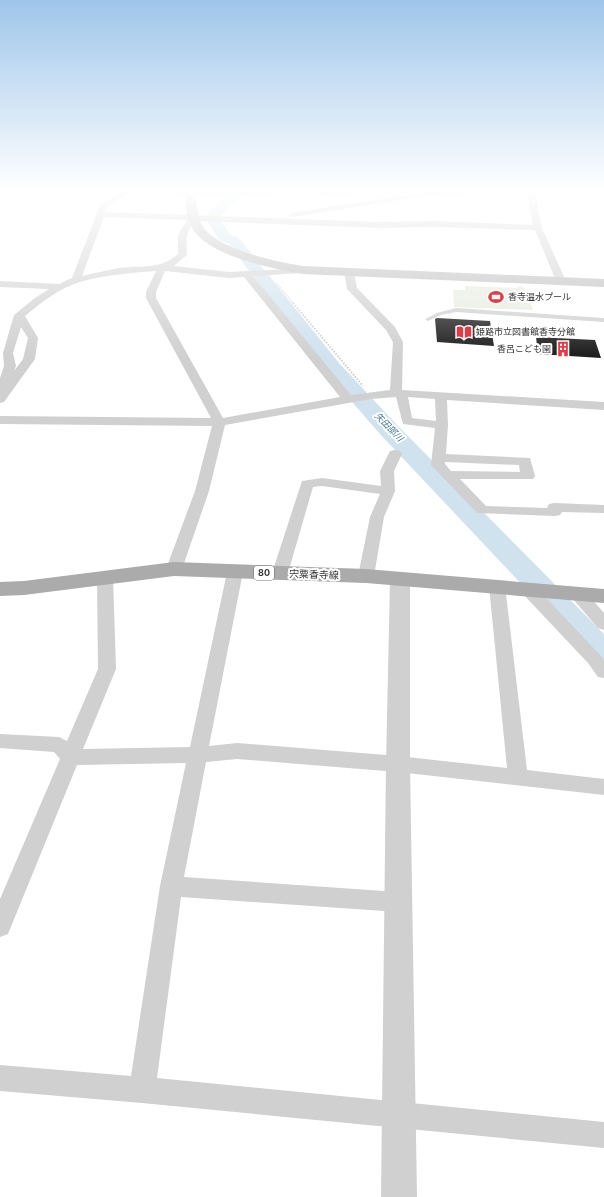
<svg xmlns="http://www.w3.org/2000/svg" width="604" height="1197" viewBox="0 0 604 1197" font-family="Inter,'Noto Sans JP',sans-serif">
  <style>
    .green { fill: #e6ecdf }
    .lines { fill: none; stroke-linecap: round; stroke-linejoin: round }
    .river { fill: #cfe2ee; fill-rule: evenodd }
    .building { fill: #1a1a1a }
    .path-far1 { stroke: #cdcdcd; stroke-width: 1.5; stroke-dasharray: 1 1; stroke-linecap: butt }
    .path { stroke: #cdcdcd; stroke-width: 2; stroke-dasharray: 1.5 1.5; stroke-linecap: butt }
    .service { fill: #d0d0d0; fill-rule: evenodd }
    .minor { fill: #d0d0d0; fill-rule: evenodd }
    .tertiary { fill: #d0d0d0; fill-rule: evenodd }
    .secondary { fill: #bdbdbd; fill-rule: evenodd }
    .primary { fill: #ababab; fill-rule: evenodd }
    .labels { text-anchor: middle; stroke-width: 4; stroke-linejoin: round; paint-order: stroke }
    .far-poi-label { font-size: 9px; fill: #333; stroke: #fff; text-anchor: start }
    .far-water-label { font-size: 9px; font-style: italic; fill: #3f7597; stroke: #fff }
    .shield { fill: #fff; stroke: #707070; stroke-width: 1 }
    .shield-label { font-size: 9px; font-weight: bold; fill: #333 }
    .street-label { font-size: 10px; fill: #333; stroke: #fff }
  </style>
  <rect width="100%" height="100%" fill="#fff"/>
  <!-- green -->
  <polygon class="green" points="465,286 518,288 517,286 523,287 528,294 539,295 540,299 529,299 533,310 454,307 453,290 465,290"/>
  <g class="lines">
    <!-- river -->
    <polygon class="river" points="231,192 245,192 221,215 221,221 230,235 238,237 339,363 396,424 604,634 604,663 593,660 380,434 325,371 228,243 220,241 207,221 207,214"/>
  </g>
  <!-- building -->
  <g class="building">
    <polygon points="437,318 490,321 494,346 437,342 435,319"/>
    <polygon points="536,337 595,340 601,358 538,354"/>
  </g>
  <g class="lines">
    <!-- path-far1 -->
    <polyline class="path-far1" points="276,283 294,304"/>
    <!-- path -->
    <polyline class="path" points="293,303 363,386"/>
    <!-- service -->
    <polygon class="service" points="456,308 604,318 604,322 456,312 441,315 428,321 425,319 437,313"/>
    <!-- minor -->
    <g class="minor">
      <path d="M 122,192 L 131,192 L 108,206 L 105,212 L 380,222 L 434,221 L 533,225 L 527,192 L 535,192 L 542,228 L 566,281 L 564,283 L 558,283 L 556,281 L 535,230 L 434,227 L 380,228 L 195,221 C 186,231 186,241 187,255 L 174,266 L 229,272 L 306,268 L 308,270 L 303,273 L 253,276 L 351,395 L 390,390 L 393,342 L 386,330 L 347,289 L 344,272 L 349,269 L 354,272 L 357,288 L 395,327 L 403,342 L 402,390 L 604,402 L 604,410 L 447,400 L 448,425 L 446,454 L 530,458 L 535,476 L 533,479 L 460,479 L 486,506 L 547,508 L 549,504 L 554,503 L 604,505 L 604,513 L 562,512 L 560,515 L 555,516 L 477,513 L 431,465 L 435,428 L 403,424 L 396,397 L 371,399 L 225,425 L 209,491 L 182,569 L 179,573 L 174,574 L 169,573 L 166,569 L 195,491 L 212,426 L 0,424 L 0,416 L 211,418 L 146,298 L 146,292 L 156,271 C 130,273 104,275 80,282 C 59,288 41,303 25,316 L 38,338 L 35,359 L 4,402 L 0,403 L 0,378 L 4,366 L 3,353 L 14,315 L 35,298 L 49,289 L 0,287 L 0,281 L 59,284 L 72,278 L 100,205 ZM 104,217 L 187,220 L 178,235 L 178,254 C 160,270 142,265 119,268 C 107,270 95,273 82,276 ZM 165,271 L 229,278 L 244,277 L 340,397 L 223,418 L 156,298 L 156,292 ZM 21,327 L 28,338 L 23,359 L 14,371 L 16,366 L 13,353 ZM 408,397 L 435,399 L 436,421 L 412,418 ZM 445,462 L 519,465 L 520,472 L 451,471 L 445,464 Z"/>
      <polygon points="174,192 277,192 273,194 241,196 178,194"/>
      <polygon points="317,192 360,192 356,194 320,196 316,194"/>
      <polygon points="436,192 467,192 463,194 419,197 292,217 288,215 292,213 419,193"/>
      <polygon points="395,450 400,451 402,454 394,471 395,491 384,517 374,576 371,580 366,581 361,580 358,576 370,517 380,494 322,486 313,487 288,573 285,577 280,578 275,577 272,573 302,481 322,478 381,486 380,471 390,451"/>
      <polygon points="235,567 240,568 243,572 209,746 237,743 398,756 507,768 489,586 491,582 497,581 503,582 505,586 527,770 604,779 604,795 398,772 237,759 206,762 184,877 398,892 406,895 409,902 406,909 398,912 181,897 157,1078 604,1122 604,1148 142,1103 0,1091 0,1065 131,1076 160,886 186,763 77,765 8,934 0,937 0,899 60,759 54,752 0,748 0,734 59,737 67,741 98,669 97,577 99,573 105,572 111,573 113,577 116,669 83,749 190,747 227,572 230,568"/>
      <polygon points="528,584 534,585 600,655 604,660 604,678 598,677 588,663 522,593 520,589 522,585"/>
      <polygon points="578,589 584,590 604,613 604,630 598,628 572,598 570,594 572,590"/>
    </g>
    <!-- tertiary -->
    <polygon class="tertiary" points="400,574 407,575 410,580 410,764 417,1197 381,1197 386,764 390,580 393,575"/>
    <!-- secondary -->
    <path class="secondary" d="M 185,192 L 195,192 C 197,203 197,215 202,225 C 215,249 277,262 303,266 L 604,279 L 604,287 L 303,274 C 272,268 209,257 192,228 C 186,217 186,204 185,192 Z"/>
    <!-- primary -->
    <polygon class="primary" points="174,562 366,569 604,589 604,603 366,583 174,576 24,595 0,596 0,582 24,581"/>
  </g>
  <!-- sky -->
  <linearGradient id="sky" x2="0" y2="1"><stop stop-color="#9ec6ea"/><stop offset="0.53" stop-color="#fff"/><stop offset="1" stop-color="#fff" stop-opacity="0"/></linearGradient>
  <rect width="604" height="359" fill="url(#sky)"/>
  <!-- icons -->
  <defs>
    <g id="stadium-bare" transform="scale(1.2)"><path d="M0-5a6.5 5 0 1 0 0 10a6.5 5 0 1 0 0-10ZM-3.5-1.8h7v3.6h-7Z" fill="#e63946" stroke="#fff" stroke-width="2.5" paint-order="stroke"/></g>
    <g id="library-bare" transform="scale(1.2)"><path d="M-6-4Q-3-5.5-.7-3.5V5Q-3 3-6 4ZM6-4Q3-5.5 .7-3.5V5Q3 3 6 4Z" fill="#e63946" stroke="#fff" stroke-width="2.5" paint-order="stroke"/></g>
    <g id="building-bare" transform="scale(1.2)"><path d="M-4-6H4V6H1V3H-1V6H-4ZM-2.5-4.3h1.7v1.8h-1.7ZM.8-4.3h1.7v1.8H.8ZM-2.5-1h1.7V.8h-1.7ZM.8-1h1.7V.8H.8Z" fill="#e63946" stroke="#fff" stroke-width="2.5" paint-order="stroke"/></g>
  </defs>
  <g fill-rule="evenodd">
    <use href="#stadium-bare" x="496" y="297"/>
    <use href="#library-bare" x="464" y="332"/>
    <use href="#building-bare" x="563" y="349"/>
  </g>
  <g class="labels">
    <!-- far-poi labels -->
    <g class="far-poi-label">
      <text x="508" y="300">香寺温水プール</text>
      <text x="476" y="335">姫路市立図書館香寺分館</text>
      <text x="551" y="352" text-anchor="end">香呂こども園</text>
    </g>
    <!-- far-water labels -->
    <g class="far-water-label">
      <text transform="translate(389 427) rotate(46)" y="3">矢田部川</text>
    </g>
    <!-- shield labels -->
    <rect class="shield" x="254" y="566" width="20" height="14" rx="3"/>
    <g class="shield-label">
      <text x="264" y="576">80</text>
    </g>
    <!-- street labels -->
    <g class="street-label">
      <text transform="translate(314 574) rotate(2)" y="4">宍粟香寺線</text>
    </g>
  </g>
</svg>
